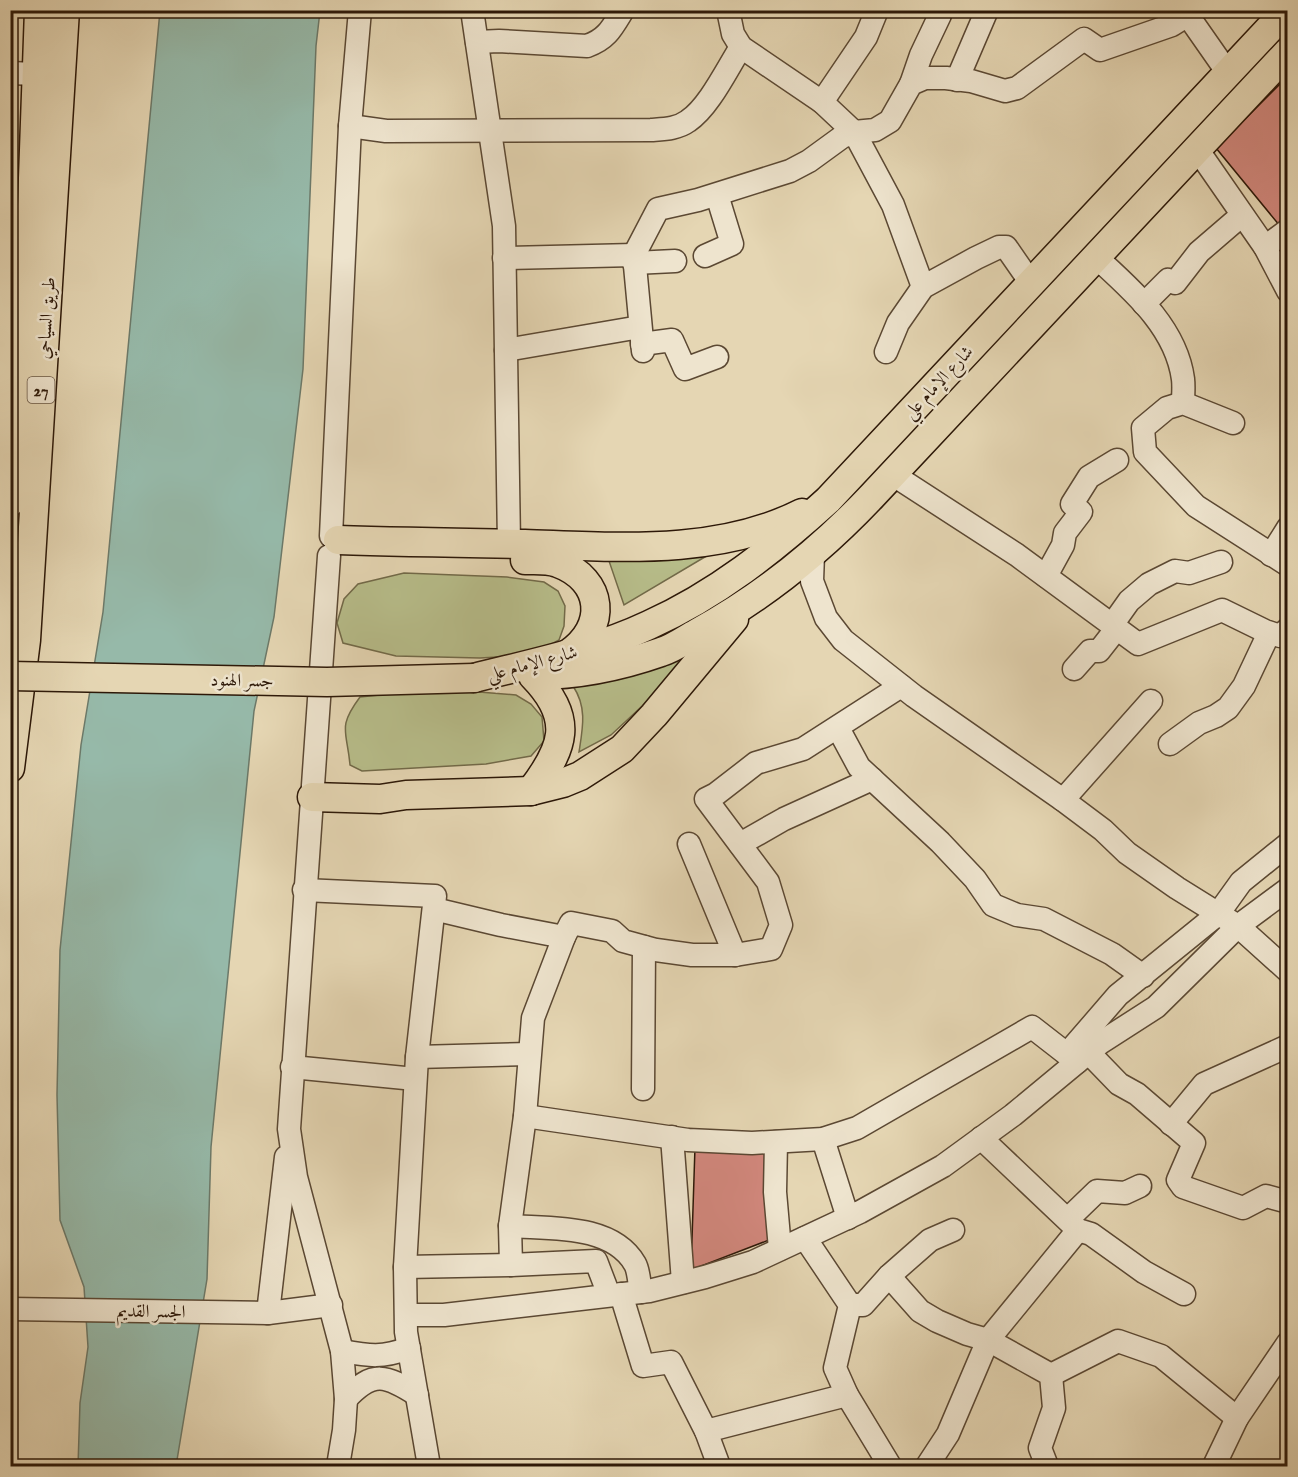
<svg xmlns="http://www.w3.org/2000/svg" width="1298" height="1477" viewBox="0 0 1298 1477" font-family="'IM FELL English',Amiri,serif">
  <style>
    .green { fill: #b7bd8a; stroke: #726a49; stroke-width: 1.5 }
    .water { fill: #96b9a9; stroke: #6c7969; stroke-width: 1.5 }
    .building { fill: #d1877c; stroke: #2d1808; stroke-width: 1.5 }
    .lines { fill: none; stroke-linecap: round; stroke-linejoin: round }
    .minor-casing { stroke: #5b4833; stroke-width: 25 }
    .major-casing { stroke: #2d1808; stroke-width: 31 }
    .minor { stroke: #eee4ce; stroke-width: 22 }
    .major { stroke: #e5d6b3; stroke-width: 28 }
    .major-bridge-casing { stroke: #2d1808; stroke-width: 31; stroke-linecap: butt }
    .major-bridge { stroke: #e5d6b3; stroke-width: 28 }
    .labels { text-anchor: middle; stroke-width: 5; stroke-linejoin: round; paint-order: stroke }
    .shield { fill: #eee4ce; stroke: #675543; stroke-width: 1.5 }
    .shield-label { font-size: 16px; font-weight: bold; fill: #2d1808 }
    .street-label { font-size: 18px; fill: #2d1808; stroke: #eee4ce }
  </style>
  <rect width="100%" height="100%" fill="#e5d6b3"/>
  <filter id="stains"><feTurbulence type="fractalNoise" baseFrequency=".00333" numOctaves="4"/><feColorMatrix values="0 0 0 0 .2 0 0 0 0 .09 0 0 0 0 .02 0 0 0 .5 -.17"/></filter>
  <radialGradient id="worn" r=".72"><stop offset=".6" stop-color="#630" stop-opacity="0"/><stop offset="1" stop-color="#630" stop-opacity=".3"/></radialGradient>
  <!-- green -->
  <g class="green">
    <polygon points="720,548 624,605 608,558"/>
    <polygon points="404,573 507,577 544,582 558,591 565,606 564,626 559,640 532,655 480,658 396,656 343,643 337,623 344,599 358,584"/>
    <path d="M 699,645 L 653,696 L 611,735 L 579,752 C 583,727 587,707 573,686 Z"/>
    <path d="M 479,692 L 516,695 L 531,704 L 542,717 L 544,741 L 531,756 L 486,764 L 362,771 L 350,765 C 347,730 337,728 360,697 L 399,693 Z"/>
  </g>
  <!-- water -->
  <polygon class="water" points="160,11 320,11 316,46 303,369 274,617 254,711 211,1147 207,1279 176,1466 78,1466 80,1403 88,1347 84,1287 60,1220 57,1095 60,950 81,745 103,612"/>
  <!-- building -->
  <g class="building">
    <polygon points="1284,80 1288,82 1288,221 1280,226 1216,148"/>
    <polygon points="695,1147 769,1151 769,1240 691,1270"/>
  </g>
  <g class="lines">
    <!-- minor casing -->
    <g class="minor-casing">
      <g id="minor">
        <polyline points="472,10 504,226 509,544"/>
        <polyline points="728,10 733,34 741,47 822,102 854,132 893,205 923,287"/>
        <polyline points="1184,10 1228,73"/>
        <path d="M 477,42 L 499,41 L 587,46 C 607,39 612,28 623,10"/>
        <polyline points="10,73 36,74"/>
        <polyline points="957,80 987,10"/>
        <polyline points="911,84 921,55 940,15"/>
        <polyline points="822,102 866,37 877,10"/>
        <path d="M 350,126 L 386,131 L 651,130 C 664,129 677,129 688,121 C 709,107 727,69 741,47"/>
        <polyline points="1197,149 1265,247 1288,291"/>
        <polyline points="10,233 31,234"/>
        <polyline points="1265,247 1288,230"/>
        <polyline points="705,256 732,244 717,195"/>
        <path d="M 1096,257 C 1132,290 1176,327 1183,379 C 1184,387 1183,395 1183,403"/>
        <polyline points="504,258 634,255"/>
        <polyline points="634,263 675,261"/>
        <polyline points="1144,304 1168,280 1175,283 1199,252 1242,215"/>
        <polyline points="642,344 672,340 685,369 717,357"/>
        <polyline points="506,350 640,327"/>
        <polyline points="643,351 634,255 658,209 698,200 790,171 809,161 842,137 854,132 875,130 890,121 911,84 925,78 946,78 971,81 1005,91 1017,88 1084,39 1100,50 1172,25 1188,15"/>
        <polyline points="886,352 898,323 923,287 976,258 999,247 1006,247 1031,283"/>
        <polyline points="1233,423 1183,403 1167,408 1143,428 1145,452 1196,506 1288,565"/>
        <polyline points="892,474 1017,555 1138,644 1222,610 1265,631 1280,636 1288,629"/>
        <polyline points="331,536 350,126 360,10"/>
        <polyline points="813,554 812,581 826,618 843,640 914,696 1063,800 1103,830 1127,853 1177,888 1238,926 1288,971"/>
        <polyline points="1271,555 1288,528"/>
        <polyline points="329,556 289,1129 296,1177 342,1351 346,1399 344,1430 338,1466"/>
        <polyline points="1046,576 1063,545 1065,533 1081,512 1072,504 1089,477 1117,460"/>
        <polyline points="1112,625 1129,601 1149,584 1175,571 1189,573 1221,562"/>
        <polyline points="1074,669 1090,651 1099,651 1117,628"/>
        <polyline points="838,728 859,767 940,842 975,879 993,905 1017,915 1044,919 1112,954 1143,976"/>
        <polyline points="1170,744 1199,723 1216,716 1228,708 1244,686 1269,633"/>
        <polyline points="1063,800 1151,701"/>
        <polyline points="689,844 735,955"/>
        <polyline points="740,844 784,819 872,779"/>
        <polyline points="304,890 435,896 417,1057 405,1267 406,1332 429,1466"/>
        <polyline points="434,909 501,925 564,937"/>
        <polyline points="1089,1053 1119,1084 1137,1094 1194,1143 1178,1180 1183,1187 1243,1208 1266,1196 1288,1202"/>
        <polyline points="1067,1054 1118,995 1218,914 1241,882 1288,844"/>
        <polyline points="417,1057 529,1054"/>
        <polyline points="292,1067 415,1079"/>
        <polyline points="643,1089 644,947"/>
        <polyline points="525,1116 688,1140 752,1143 823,1139 857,1128 1032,1027 1077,1062"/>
        <polyline points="1171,1124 1204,1084 1288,1046"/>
        <polyline points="672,1137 683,1282"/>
        <polyline points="981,1138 1078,1230 1091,1234 1144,1272 1184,1294"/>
        <polyline points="823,1139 848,1218"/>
        <polyline points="776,1142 775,1192 780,1249"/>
        <polyline points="1068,1219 1097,1191 1125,1193 1140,1186"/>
        <path d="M 510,1226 C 551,1229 612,1224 635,1264 C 639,1271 639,1283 641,1292"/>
        <polyline points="805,1238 850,1305 835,1368 847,1395 890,1466"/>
        <polyline points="511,1265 510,1226 525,1116 533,1018 564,937 571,923 612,931 623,941 656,950 692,955 735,955 771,949 781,925 768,882 706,799 716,794 756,763 803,749 901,686"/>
        <polyline points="405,1267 511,1265 596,1261 609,1295"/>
        <polyline points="889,1276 920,1311 937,1321 967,1334 988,1340 1051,1375 1054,1408 1040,1448 1047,1466"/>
        <polyline points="621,1294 643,1366 671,1362 706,1431 719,1466"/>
        <polyline points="850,1305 863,1305 889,1276 930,1240 953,1230"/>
        <polyline points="10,1309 268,1313 331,1305"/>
        <polyline points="268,1313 286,1157"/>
        <polyline points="407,1315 444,1315 649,1291 705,1277 753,1262 860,1212 943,1166 1013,1115 1100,1043 1156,1007 1238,926 1288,889"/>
        <path d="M 342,1351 C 370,1356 382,1358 409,1348"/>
        <polyline points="1051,1375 1118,1341 1161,1356 1237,1418"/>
        <path d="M 346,1399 C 373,1370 386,1375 417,1395"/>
        <polyline points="706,1431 847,1395"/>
        <polyline points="927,1466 948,1434 988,1340 1078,1230"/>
        <polyline points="1214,1466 1237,1418 1288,1343"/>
      </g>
    </g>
    <!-- major casing -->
    <g class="major-casing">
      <g id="major">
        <polyline points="10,502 31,234 39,10"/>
        <path d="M 338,540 C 400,542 463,543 525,544 C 617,547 717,556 802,513"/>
        <path d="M 525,560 C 536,560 548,559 558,563 C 604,580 608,627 568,654"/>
        <path d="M 536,675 C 578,675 621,666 661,652 C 674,648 686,639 697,633 C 763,597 821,550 872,496 L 1288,52"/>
        <path d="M 474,678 C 533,663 594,651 649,625 C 716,595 774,549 828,500 L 1287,10"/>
        <polyline points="10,768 26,640 65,10"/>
        <path d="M 531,791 C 564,748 575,719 533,676"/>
        <polyline points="312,797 380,799 406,795 531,791 563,783 580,776 622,749 654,715 734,619"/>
      </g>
    </g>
    <!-- minor -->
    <use href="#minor" class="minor"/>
    <!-- major -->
    <use href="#major" class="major"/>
    <!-- major-bridge casing -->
    <g class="major-bridge-casing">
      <polyline id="major-bridge" points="10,676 327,682 474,678"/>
    </g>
    <!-- major-bridge -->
    <use href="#major-bridge" class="major-bridge"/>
  </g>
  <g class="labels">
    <!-- shield labels -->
    <rect class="shield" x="27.5" y="377" width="27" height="26" rx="4.5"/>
    <g class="shield-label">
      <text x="41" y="396">27</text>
    </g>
    <!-- street labels -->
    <g class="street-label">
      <text transform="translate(46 318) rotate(-86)" y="6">طريق السياحي</text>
      <text transform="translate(938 382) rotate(-47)" y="6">شارع الإمام علي</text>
      <text transform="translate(532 663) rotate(-15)" y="6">شارع الإمام علي</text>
      <text transform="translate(242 680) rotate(1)" y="6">جسر الهنود</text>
      <text transform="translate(151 1311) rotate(1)" y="6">الجسر القديم</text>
    </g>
  </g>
  <!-- margin -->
  <rect width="1298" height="1477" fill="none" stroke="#e5d6b3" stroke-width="36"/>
  <rect x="12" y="12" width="1274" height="1453" fill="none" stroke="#2d1808" stroke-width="3"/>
  <rect x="18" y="18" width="1262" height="1441" fill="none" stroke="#2d1808" stroke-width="1.5"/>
  <rect width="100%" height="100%" filter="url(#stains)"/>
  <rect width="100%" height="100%" fill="url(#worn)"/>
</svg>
